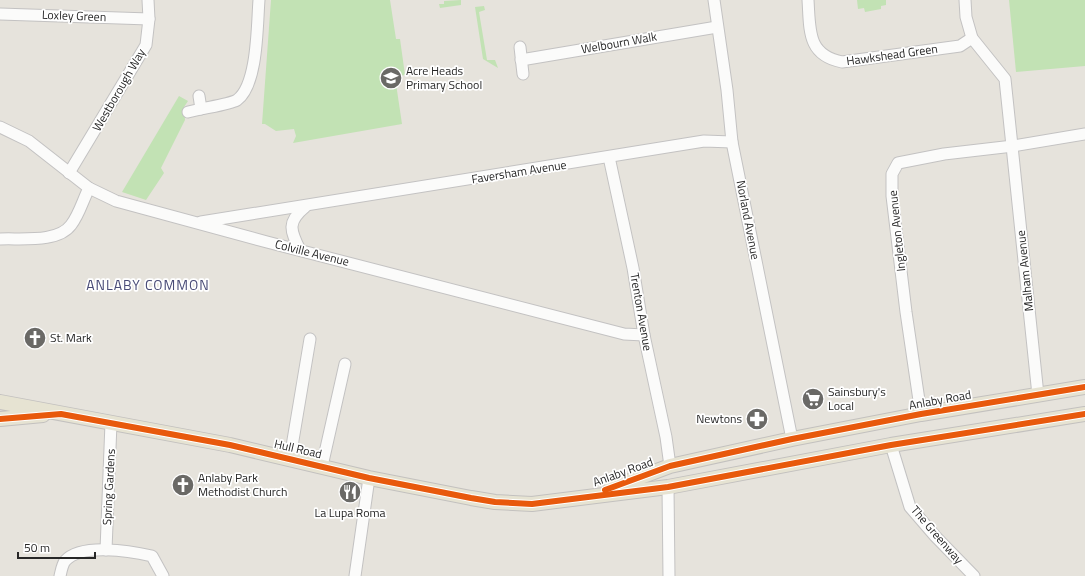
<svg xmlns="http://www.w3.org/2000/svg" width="1085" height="576" viewBox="0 0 1085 576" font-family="'Titillium Web',sans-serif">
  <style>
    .green { fill: #c2e2b4 }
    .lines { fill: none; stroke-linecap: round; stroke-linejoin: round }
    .minor-casing { stroke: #c3c2c2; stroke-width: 13 }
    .major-casing { stroke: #c3c1bf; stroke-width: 16 }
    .minor { stroke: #fbfbfa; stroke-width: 11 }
    .major { stroke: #e6e3d2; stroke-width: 14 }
    .cycleway-casing { stroke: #fff; stroke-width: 8 }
    .cycleway { stroke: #e8590c; stroke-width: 6 }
    .labels { text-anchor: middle; stroke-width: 3.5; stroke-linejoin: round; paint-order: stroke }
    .street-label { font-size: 12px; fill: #272727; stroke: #fff }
    .poi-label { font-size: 12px; fill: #272727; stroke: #fff; text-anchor: start }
    .quarter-label { font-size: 14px; letter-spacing: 1px; fill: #494b77; stroke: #fff }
  </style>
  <rect width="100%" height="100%" fill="#e6e3dc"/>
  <!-- green -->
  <g class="green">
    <polygon points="271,0 390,0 396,39 400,39 405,75 395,77 402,124 293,143 296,136 294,129 276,131 265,124 262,124"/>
    <polygon points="461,0 461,5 440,8 439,4 444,4 444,1"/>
    <polygon points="857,0 886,0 886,5 881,6 881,9 865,12 864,8 858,9"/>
    <polygon points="1009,0 1085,0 1085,66 1016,72"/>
    <polygon points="484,6 485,10 479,12 487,60 495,60 498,68 483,59 475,7"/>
    <polygon points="179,96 188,101 184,107 185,120 161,168 164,173 146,200 122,192"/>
  </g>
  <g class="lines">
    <!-- minor casing -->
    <g class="minor-casing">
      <g id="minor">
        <polyline points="714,0 727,90 732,142 792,439"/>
        <path d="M 808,0 C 810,30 807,55 842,62 L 960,46 L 972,38"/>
        <polyline points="965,0 966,17 972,38 1005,79 1038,395"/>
        <polyline points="0,14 149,19"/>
        <polyline points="520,47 523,74"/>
        <polyline points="521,60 717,27"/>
        <path d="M 201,109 C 210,107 230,104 237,100 C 258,85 257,24 259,0"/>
        <polyline points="188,112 201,109 199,96"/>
        <polyline points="0,127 29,141 89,188 116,201 267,242 624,334 644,335"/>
        <polyline points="609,157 633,268 644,335 666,437 670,466"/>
        <polyline points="69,173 146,45 149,19 148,0"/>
        <polyline points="201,222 704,141 732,142"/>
        <path d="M 0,239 C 21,238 58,243 71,225 C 79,215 83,200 89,188"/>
        <path d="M 300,250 C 290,230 287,222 305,207"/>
        <polyline points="921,414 906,312 892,196 892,174 898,163 944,154 1013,146 1085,134"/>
        <polyline points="891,445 910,507 935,536 974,576"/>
        <polyline points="290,458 310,339"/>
        <polyline points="322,466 345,364"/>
        <polyline points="668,487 669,576"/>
        <polyline points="106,550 111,423"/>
        <path d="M 60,576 C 61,572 62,565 65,561 C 81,543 130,551 152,556 L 163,576"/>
        <polyline points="355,576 369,478"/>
      </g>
    </g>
    <!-- major casing -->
    <g class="major-casing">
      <g id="major">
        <polyline points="0,402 230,445 369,478 471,498 495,502 532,504 668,487 891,445 1085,414"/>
        <polyline points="0,419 43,415"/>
        <polyline points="611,488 670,466 792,439 921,414 1085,387"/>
      </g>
    </g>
    <!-- minor -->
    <use href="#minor" class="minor"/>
    <!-- major -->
    <use href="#major" class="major"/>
    <!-- cycleway casing -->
    <g class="cycleway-casing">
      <g id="cycleway">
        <polyline points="0,419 61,414 230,445 369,478 471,498 495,502 532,504 668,487 891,445 1085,414"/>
        <polyline points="605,490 670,466 792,439 921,414 1085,387"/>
      </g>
    </g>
    <!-- cycleway -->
    <use href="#cycleway" class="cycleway"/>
  </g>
  <!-- icons -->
  <defs>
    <g id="school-disc" transform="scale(1.15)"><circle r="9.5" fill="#6a6966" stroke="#fff"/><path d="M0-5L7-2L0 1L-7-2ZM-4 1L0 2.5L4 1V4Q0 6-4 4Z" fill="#fff"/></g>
    <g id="church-disc" transform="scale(1.15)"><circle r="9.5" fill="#6a6966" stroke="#fff"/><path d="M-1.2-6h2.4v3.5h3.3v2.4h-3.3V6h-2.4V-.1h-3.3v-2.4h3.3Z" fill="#fff"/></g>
    <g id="supermarket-disc" transform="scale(1.15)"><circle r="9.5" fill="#6a6966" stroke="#fff"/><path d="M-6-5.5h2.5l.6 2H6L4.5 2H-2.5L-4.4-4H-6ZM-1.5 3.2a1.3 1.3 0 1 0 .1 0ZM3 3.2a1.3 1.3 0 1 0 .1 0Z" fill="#fff"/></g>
    <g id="pharmacy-disc" transform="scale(1.15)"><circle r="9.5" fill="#6a6966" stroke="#fff"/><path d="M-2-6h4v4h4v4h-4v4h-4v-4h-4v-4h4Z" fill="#fff"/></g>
    <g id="restaurant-disc" transform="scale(1.15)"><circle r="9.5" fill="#6a6966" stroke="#fff"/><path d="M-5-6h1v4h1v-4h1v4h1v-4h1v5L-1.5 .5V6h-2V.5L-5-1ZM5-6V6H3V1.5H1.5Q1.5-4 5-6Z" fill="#fff"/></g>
  </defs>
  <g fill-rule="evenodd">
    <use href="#school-disc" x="391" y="78"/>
    <use href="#church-disc" x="35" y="338"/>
    <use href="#supermarket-disc" x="813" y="399"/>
    <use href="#pharmacy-disc" x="757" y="419"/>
    <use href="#church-disc" x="183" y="485"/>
    <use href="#restaurant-disc" x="350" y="492"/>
  </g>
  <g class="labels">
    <!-- street labels -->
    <g class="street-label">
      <text transform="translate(74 16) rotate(2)" y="4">Loxley Green</text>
      <text transform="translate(619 43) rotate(-10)" y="4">Welbourn Walk</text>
      <text transform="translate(892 55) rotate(-8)" y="4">Hawkshead Green</text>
      <text transform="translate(119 90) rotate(-60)" y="4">Westborough Way</text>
      <text transform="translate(519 172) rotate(-9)" y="4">Faversham Avenue</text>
      <text transform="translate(748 220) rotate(79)" y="4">Norland Avenue</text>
      <text transform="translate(897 231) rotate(-96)" y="4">Ingleton Avenue</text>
      <text transform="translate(312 253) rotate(14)" y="4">Colville Avenue</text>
      <text transform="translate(1025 271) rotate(-96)" y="4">Malham Avenue</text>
      <text transform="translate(641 312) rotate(80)" y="4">Trenton Avenue</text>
      <text transform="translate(940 400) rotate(-10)" y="4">Anlaby Road</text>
      <text transform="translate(298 449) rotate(13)" y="4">Hull Road</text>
      <text transform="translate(623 472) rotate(-20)" y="4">Anlaby Road</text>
      <text transform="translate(109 487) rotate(-87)" y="4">Spring Gardens</text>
      <text transform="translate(937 535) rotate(49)" y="4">The Greenway</text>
    </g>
    <!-- poi labels -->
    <g class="poi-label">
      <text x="406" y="75">Acre Heads<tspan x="406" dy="14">Primary School</tspan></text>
      <text x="50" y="342">St. Mark</text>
      <text x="828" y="396">Sainsbury's<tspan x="828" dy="14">Local</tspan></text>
      <text x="742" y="423" text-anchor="end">Newtons</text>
      <text x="198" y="482">Anlaby Park<tspan x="198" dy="14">Methodist Church</tspan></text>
      <text x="350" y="517" text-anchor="middle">La Lupa Roma</text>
    </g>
    <!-- quarter labels -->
    <g class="quarter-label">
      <text x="148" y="290">ANLABY COMMON</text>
    </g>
  </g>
  <!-- scale -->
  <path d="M18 552v6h77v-6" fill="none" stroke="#272727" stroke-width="2"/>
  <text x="24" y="552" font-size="12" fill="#272727" stroke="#ffffff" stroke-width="3" paint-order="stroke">50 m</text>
</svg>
